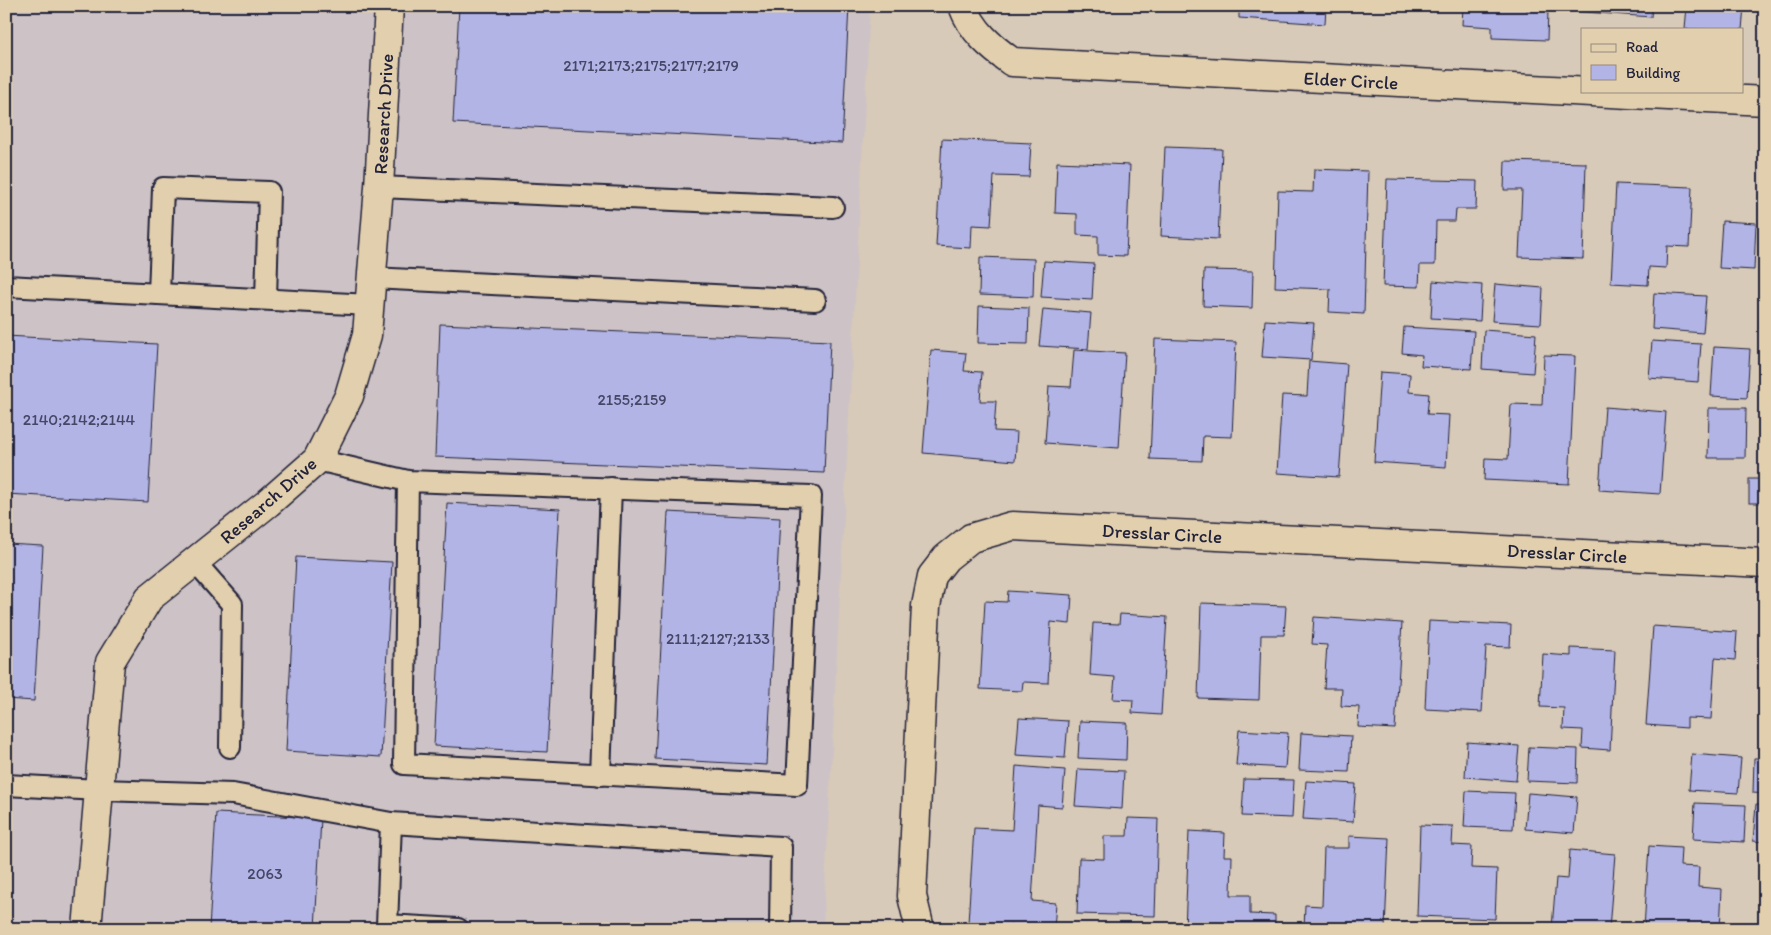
<svg xmlns="http://www.w3.org/2000/svg" width="1771" height="935" viewBox="0 0 1771 935" font-family="Itim,sans-serif">
  <style>
    .built { fill: #cdc3c6 }
    .building { fill: #b2b4e5; stroke: #22223b }
    .lines { fill: none; stroke-linecap: round; stroke-linejoin: round }
    .service-casing { stroke: #22223b; stroke-width: 24 }
    .minor-casing { stroke: #22223b; stroke-width: 31 }
    .service { stroke: #e2cfad; stroke-width: 20 }
    .minor { stroke: #e2cfad; stroke-width: 28 }
    .labels { text-anchor: middle; stroke-width: 4; stroke-linejoin: round; paint-order: stroke }
    .number-label { font-size: 16px; fill: #464666 }
    .street-label { font-size: 19px; fill: #22223b; stroke: #e2cfad }
  </style>
  <rect width="100%" height="100%" fill="#d8cab8"/>
  <filter id="ink" filterUnits="userSpaceOnUse"><feTurbulence type="fractalNoise" baseFrequency=".02" numOctaves="2"/><feDisplacementMap in="SourceGraphic" scale="10" xChannelSelector="R" yChannelSelector="G"/><feConvolveMatrix kernelMatrix="1 2 1 2 8 2 1 2 1" color-interpolation-filters="sRGB"/></filter>
  <g filter="url(#ink)">
    <!-- built -->
    <polygon class="built" points="6,6 870,6 823,929 6,929"/>
    <!-- building -->
    <g class="building">
      <polygon points="459,6 849,6 842,143 453,123"/>
      <polygon points="1239,6 1326,6 1325,24 1239,18"/>
      <polygon points="1463,6 1527,6 1526,10 1548,11 1547,40 1492,38 1492,27 1462,25"/>
      <polygon points="1572,6 1652,6 1651,17 1572,11"/>
      <polygon points="1687,6 1744,6 1742,30 1685,29"/>
      <polygon points="942,139 1031,143 1029,177 994,176 991,226 972,225 971,248 936,246"/>
      <polygon points="1165,147 1222,149 1218,239 1161,236"/>
      <polygon points="1505,161 1586,163 1583,259 1519,257 1522,190 1504,190"/>
      <polygon points="1057,162 1130,165 1126,256 1098,255 1098,236 1077,235 1077,214 1055,213"/>
      <polygon points="1314,169 1368,171 1364,314 1329,312 1330,289 1275,287 1278,191 1313,192"/>
      <polygon points="1387,179 1477,181 1476,209 1456,209 1455,221 1436,221 1435,265 1420,265 1419,287 1383,286"/>
      <polygon points="1616,184 1692,187 1689,247 1667,246 1666,268 1649,267 1648,285 1611,283"/>
      <polygon points="1722,221 1756,223 1754,270 1719,268"/>
      <polygon points="980,257 1034,259 1033,297 979,295"/>
      <polygon points="1044,261 1094,264 1092,300 1041,297"/>
      <polygon points="1204,270 1253,271 1252,308 1203,306"/>
      <polygon points="1433,281 1482,285 1480,321 1431,318"/>
      <polygon points="1495,284 1543,288 1541,324 1492,321"/>
      <polygon points="1654,293 1706,296 1703,333 1652,329"/>
      <polygon points="1760,295 1765,295 1765,329 1759,329"/>
      <polygon points="979,306 1029,308 1028,344 978,343"/>
      <polygon points="1043,309 1091,313 1088,349 1039,346"/>
      <polygon points="1265,320 1314,323 1311,360 1262,357"/>
      <polygon points="440,324 830,341 824,473 435,457"/>
      <polygon points="1404,327 1474,331 1471,369 1421,366 1422,355 1402,353"/>
      <polygon points="1484,330 1536,334 1533,373 1482,369"/>
      <polygon points="6,336 157,344 148,502 6,494"/>
      <polygon points="1155,339 1236,342 1232,437 1203,436 1202,461 1150,459"/>
      <polygon points="1652,341 1701,344 1698,382 1649,378"/>
      <polygon points="1714,347 1750,349 1747,398 1711,396"/>
      <polygon points="931,350 966,353 964,371 982,372 980,401 996,401 994,431 1017,432 1015,461 923,453"/>
      <polygon points="1074,350 1125,353 1119,448 1045,443 1049,386 1071,387"/>
      <polygon points="1544,355 1575,356 1569,484 1484,480 1485,458 1508,459 1511,404 1542,405"/>
      <polygon points="1309,361 1347,364 1339,477 1277,473 1282,395 1307,396"/>
      <polygon points="1380,372 1410,374 1409,392 1429,394 1427,414 1449,415 1446,467 1374,462"/>
      <polygon points="1605,407 1666,412 1660,494 1599,490"/>
      <polygon points="1709,408 1746,408 1745,458 1708,458"/>
      <rect x="1749" y="479" width="16" height="24"/>
      <polygon points="447,503 560,509 547,752 434,746"/>
      <polygon points="668,512 780,518 767,765 655,759"/>
      <polygon points="6,544 43,546 34,701 6,699"/>
      <polygon points="296,557 392,562 381,757 286,751"/>
      <polygon points="1008,591 1072,595 1070,624 1051,622 1048,683 1023,682 1022,691 980,689 985,601 1007,602"/>
      <polygon points="1201,603 1286,606 1284,635 1261,635 1259,700 1198,698"/>
      <polygon points="1120,614 1167,617 1161,715 1132,713 1133,700 1113,699 1115,677 1090,675 1093,623 1119,624"/>
      <polygon points="1314,617 1402,623 1395,729 1358,727 1359,707 1341,706 1342,688 1324,688 1327,645 1312,644"/>
      <polygon points="1429,621 1511,625 1510,647 1486,646 1482,712 1425,709"/>
      <polygon points="1653,626 1737,632 1735,660 1715,658 1711,719 1687,718 1687,728 1646,725"/>
      <polygon points="1760,640 1765,640 1765,669 1758,669"/>
      <polygon points="1571,648 1615,650 1610,750 1582,748 1583,730 1563,729 1564,708 1540,707 1543,654 1571,656"/>
      <polygon points="1019,718 1068,721 1065,758 1016,755"/>
      <polygon points="1080,721 1127,723 1126,760 1078,758"/>
      <polygon points="1239,730 1288,733 1285,768 1236,765"/>
      <polygon points="1301,733 1351,736 1349,772 1299,770"/>
      <polygon points="1467,742 1519,746 1516,781 1465,777"/>
      <polygon points="1529,747 1578,749 1577,783 1527,781"/>
      <polygon points="1692,754 1741,758 1738,793 1689,790"/>
      <polygon points="1754,758 1765,758 1765,794 1753,793"/>
      <polygon points="1016,766 1065,770 1062,807 1038,805 1032,901 1056,903 1054,929 968,923 974,828 1012,830"/>
      <polygon points="1078,769 1124,771 1122,809 1075,806"/>
      <polygon points="1244,779 1294,780 1292,818 1242,816"/>
      <polygon points="1306,781 1356,784 1353,822 1303,819"/>
      <polygon points="1466,791 1515,793 1513,829 1464,827"/>
      <polygon points="1528,793 1577,797 1574,833 1525,829"/>
      <polygon points="1695,803 1746,805 1744,842 1693,839"/>
      <polygon points="1756,804 1765,805 1765,842 1753,841"/>
      <polygon points="6,813 11,813 6,894"/>
      <polygon points="216,813 321,818 315,929 209,929"/>
      <polygon points="1128,818 1158,819 1155,916 1077,914 1079,858 1104,859 1104,836 1127,836"/>
      <polygon points="1420,825 1453,826 1452,845 1472,846 1471,868 1497,869 1495,919 1417,916"/>
      <polygon points="1189,831 1225,833 1224,856 1232,856 1231,895 1250,895 1250,914 1275,915 1275,929 1185,929"/>
      <polygon points="1349,836 1389,838 1385,929 1304,929 1305,905 1322,906 1324,848 1349,848"/>
      <polygon points="1649,846 1681,848 1680,866 1699,867 1698,887 1722,889 1720,929 1644,929"/>
      <polygon points="1570,850 1615,854 1609,929 1529,929 1529,926 1552,928 1556,878 1568,879"/>
    </g>
    <g class="lines">
      <!-- service casing -->
      <g class="service-casing">
        <g id="service">
          <polyline points="379,187 833,207"/>
          <polyline points="372,278 815,300"/>
          <polyline points="6,286 370,305"/>
          <polyline points="159,294 163,188 269,192 266,299"/>
          <polyline points="317,460 408,481 404,764 797,785 811,496 408,481"/>
          <polyline points="195,562 232,604 230,747"/>
          <polyline points="600,775 611,488"/>
          <polyline points="6,785 99,790 233,794 391,823 781,847 780,929"/>
          <polyline points="391,823 387,925 458,929"/>
        </g>
      </g>
      <!-- minor casing -->
      <g class="minor-casing">
        <g id="minor">
          <path d="M 963,6 C 972,31 991,47 1012,62 L 1765,101"/>
          <polyline points="87,929 110,662 149,598 268,503 317,460 349,396 367,335 379,187 389,6"/>
          <polyline points="920,929 912,896 926,606 932,576 946,558 971,538 1012,526 1765,563"/>
        </g>
      </g>
      <!-- service -->
      <use href="#service" class="service"/>
      <!-- minor -->
      <use href="#minor" class="minor"/>
    </g>
  </g>
  <g class="labels">
    <!-- number labels -->
    <g class="number-label">
      <text x="651" y="71">2171;2173;2175;2177;2179</text>
      <text x="632" y="405">2155;2159</text>
      <text x="79" y="425">2140;2142;2144</text>
      <text x="718" y="644">2111;2127;2133</text>
      <text x="265" y="879">2063</text>
    </g>
    <!-- street labels -->
    <g class="street-label">
      <text transform="translate(1351 80) rotate(3)" y="7">Elder Circle</text>
      <text transform="translate(383 114) rotate(-87)" y="7">Research Drive</text>
      <text transform="translate(268 500) rotate(-41)" y="7">Research Drive</text>
      <text transform="translate(1162 533) rotate(3)" y="7">Dresslar Circle</text>
      <text transform="translate(1567 553) rotate(3)" y="7">Dresslar Circle</text>
    </g>
  </g>
  <!-- margin -->
  <rect width="1771" height="935" fill="none" stroke="#e2cfad" stroke-width="25"/>
  <rect x="12" y="12" width="1746" height="910" fill="none" stroke="#22223b" stroke-width="2" filter="url(#ink)"/>
  <!-- legend -->
  <rect x="1581" y="28" width="162" height="65" fill="#e2cfad" stroke="#958a7f"/>
  <rect x="1591" y="44" width="25" height="8" fill="#e2cfad" stroke="#958a7f"/>
  <text x="1626" y="52" font-size="15" fill="#22223b">Road</text>
  <rect x="1591" y="65" width="25" height="15" fill="#b2b4e5" stroke="#958a7f"/>
  <text x="1626" y="78" font-size="15" fill="#22223b">Building</text>
</svg>
